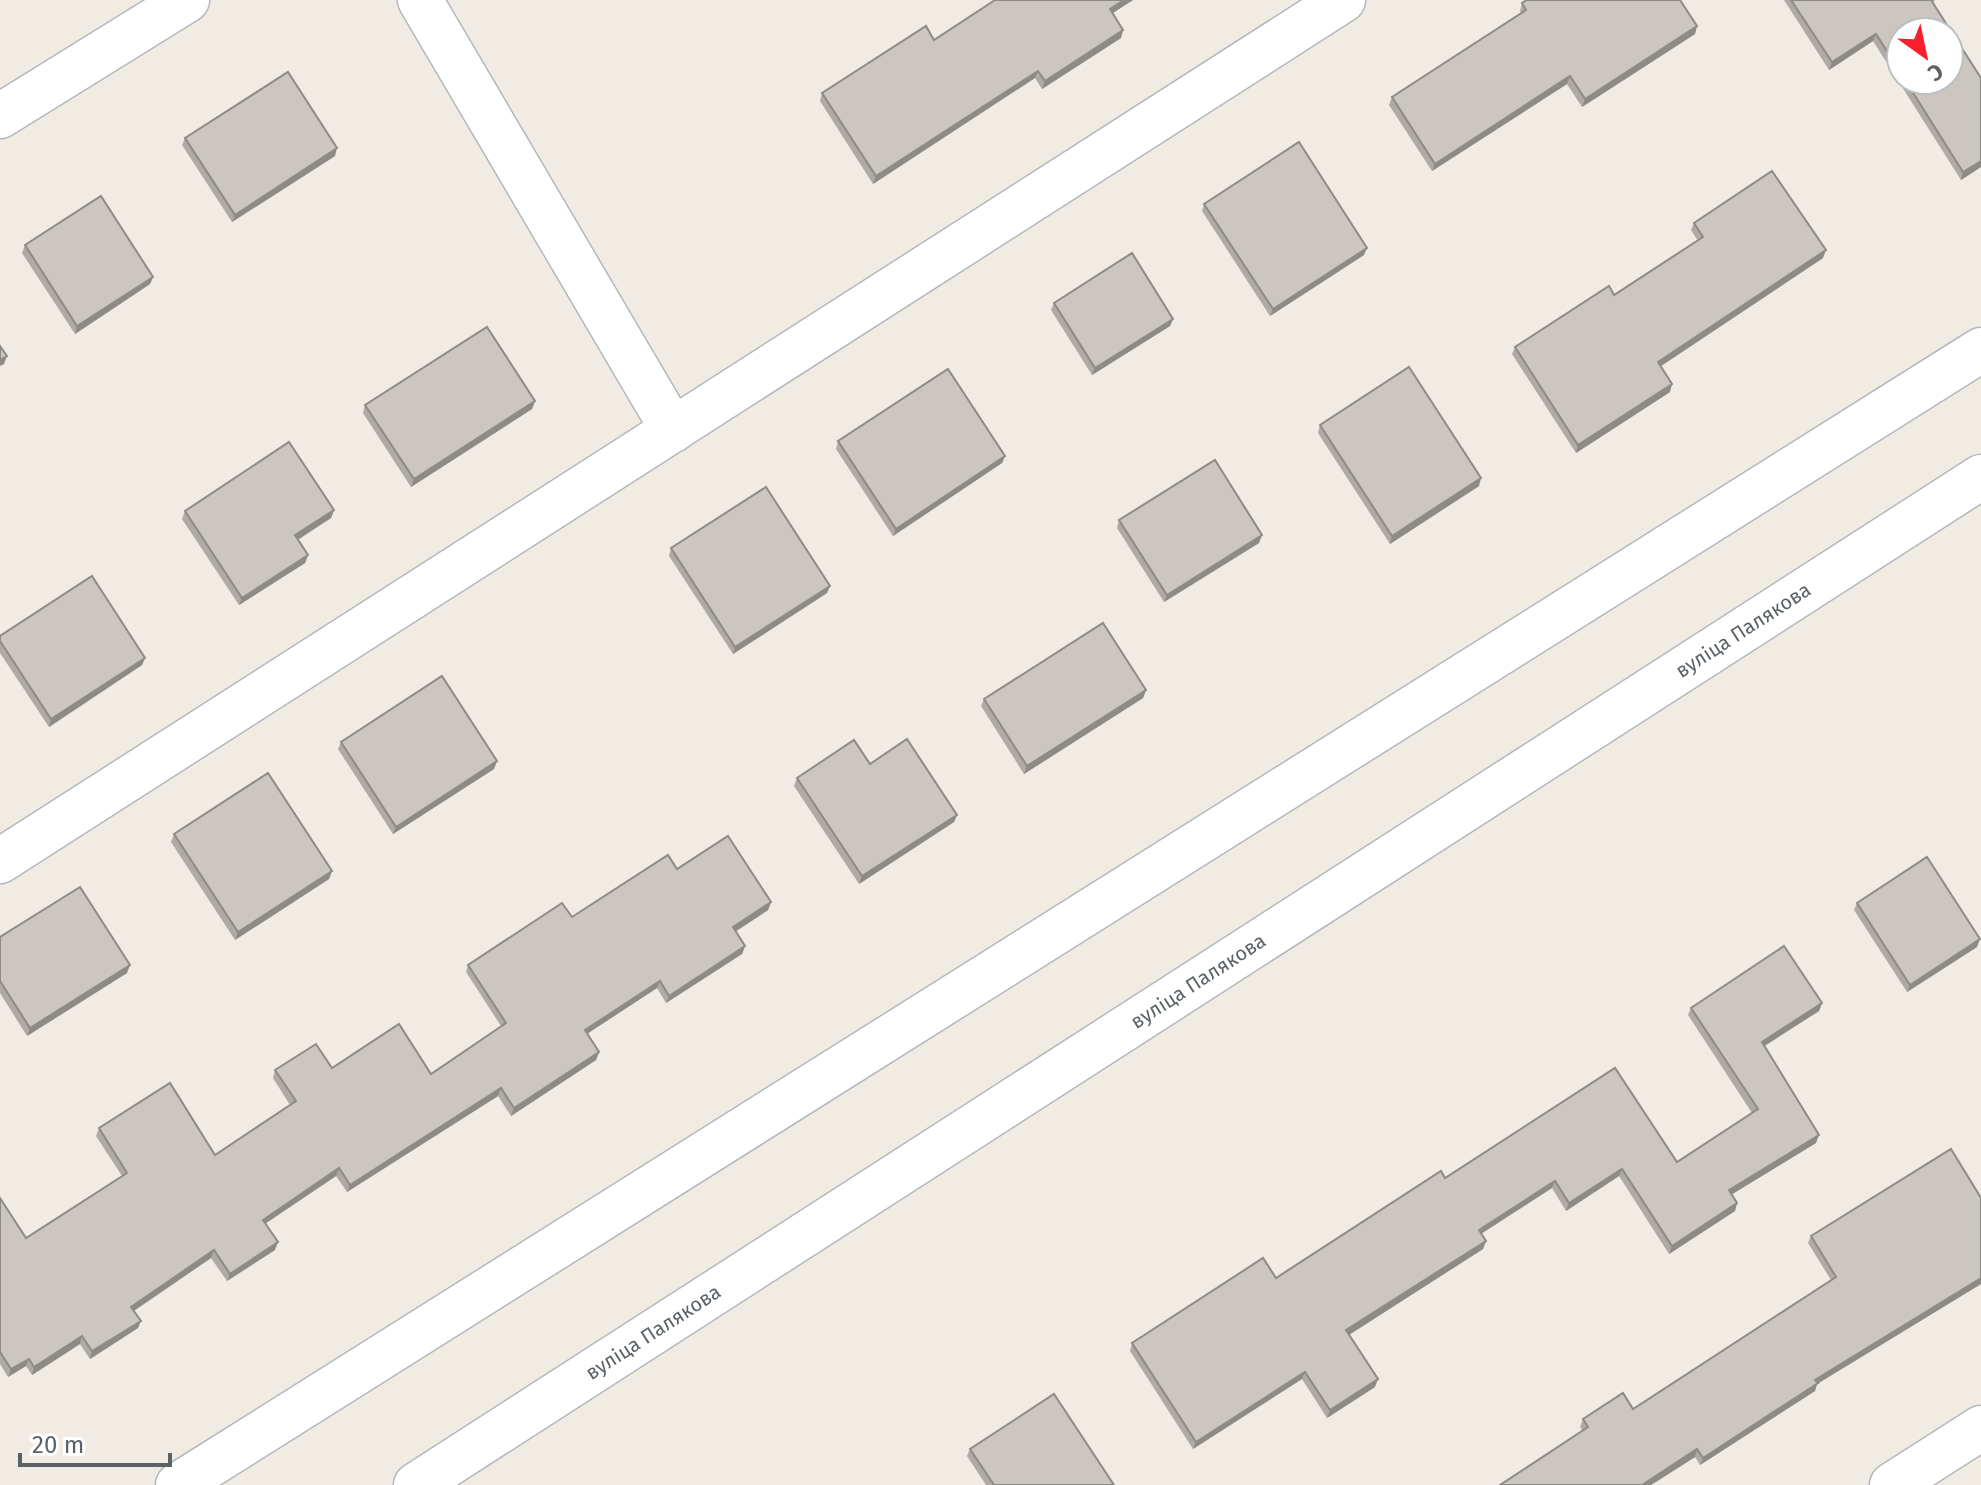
<svg xmlns="http://www.w3.org/2000/svg" width="1981" height="1485" viewBox="0 0 1981 1485" font-family="'Fira Sans',sans-serif">
  <style>
    .lines { fill: none; stroke-linecap: round; stroke-linejoin: round }
    .minor-casing { stroke: #b4b8bc; stroke-width: 47 }
    .minor { stroke: #fff; stroke-width: 44 }
    .wall { fill: #afaaa5; fill-rule: evenodd }
    .shaded-wall { fill: #8e8b86 }
    .building { fill: #cbc6c0; stroke: #8e8b86; stroke-width: 2 }
    .labels { text-anchor: middle; stroke-width: 6; stroke-linejoin: round; paint-order: stroke }
    .street-label { font-size: 20px; fill: #5b6266; stroke: #fff }
  </style>
  <rect width="100%" height="100%" fill="#f0ebe3"/>
  <g class="lines">
    <!-- minor casing -->
    <g class="minor-casing">
      <g id="minor">
        <polyline points="420,0 673,430"/>
        <polyline points="0,116 187,0"/>
        <polyline points="0,861 1343,0"/>
        <polyline points="178,1485 1981,350"/>
        <polyline points="416,1485 1981,477"/>
        <polyline points="1892,1485 1981,1428"/>
      </g>
    </g>
    <!-- minor -->
    <use href="#minor" class="minor"/>
  </g>
  <!-- wall -->
  <g class="wall">
    <polygon points="995,0 1133,0 1112,13 1123,30 1121,38 1042,89 1035,78 873,184 820,101 822,93 934,40"/>
    <path d="M 1784,0 L 1935,0 L 1933,3 L 1981,78 L 1981,167 L 1961,180 L 1873,41 L 1829,70 ZM 1901,32 L 1949,80 L 1901,80 Z"/>
    <polygon points="1522,3 1697,26 1695,34 1582,107 1567,84 1432,171 1389,105 1392,97 1521,13 1520,11"/>
    <polygon points="185,138 335,156 232,222 182,145"/>
    <polygon points="1204,204 1364,255 1270,316 1202,211"/>
    <polygon points="1694,223 1823,258 1661,366 1670,392 1576,453 1512,354 1515,347 1614,295 1698,241 1691,230"/>
    <polygon points="25,245 153,277 150,284 75,334 22,253"/>
    <polygon points="1054,303 1173,319 1170,326 1092,375 1051,310"/>
    <polygon points="535,401 532,409 411,487 363,413 365,405"/>
    <polygon points="1320,425 1479,486 1390,544 1318,433"/>
    <polygon points="838,441 1005,456 1002,463 893,536 836,449"/>
    <polygon points="334,510 331,518 298,540 308,555 305,563 239,605 182,519 185,511"/>
    <polygon points="1119,520 1262,535 1259,543 1164,602 1117,528"/>
    <polygon points="671,548 830,586 827,593 733,654 669,556"/>
    <polygon points="0,636 145,658 142,665 49,727 0,653"/>
    <polygon points="1146,690 1143,698 1024,774 981,706 984,699"/>
    <polygon points="341,742 497,761 494,769 393,834 338,749"/>
    <polygon points="797,778 957,815 954,822 859,884 794,786"/>
    <polygon points="174,834 332,871 329,879 235,940 171,842"/>
    <polygon points="677,869 771,902 768,910 735,932 745,946 742,954 666,1003 657,988 587,1034 599,1052 596,1060 511,1116 498,1096 347,1192 336,1176 265,1224 275,1250 227,1281 211,1258 134,1311 138,1328 90,1359 80,1344 32,1375 26,1366 8,1377 0,1364 0,1198 26,1238 122,1176 96,1136 99,1128 215,1155 290,1105 273,1078 275,1070 332,1068 431,1074 501,1026 466,972 468,965"/>
    <polygon points="1857,903 1977,947 1907,992 1854,910"/>
    <polygon points="0,937 127,973 27,1036 0,993"/>
    <polygon points="1822,1003 1819,1011 1765,1046 1816,1143 1732,1194 1737,1203 1735,1211 1669,1254 1619,1176 1566,1211 1552,1188 1481,1234 1486,1241 1483,1249 1349,1335 1375,1387 1327,1418 1302,1379 1193,1449 1130,1351 1132,1343 1276,1278 1445,1178 1677,1162 1752,1113 1688,1015 1691,1008"/>
    <polygon points="1981,1198 1981,1284 1817,1384 1815,1391 1700,1465 1695,1457 1651,1485 1500,1485 1583,1431 1580,1427 1583,1419 1633,1409 1831,1280 1808,1243 1811,1236"/>
    <polygon points="970,1449 1114,1485 986,1485 967,1456"/>
  </g>
  <!-- shaded-wall -->
  <g class="shaded-wall">
    <polygon points="1124,0 1133,0 1107,17 1110,9"/>
    <polygon points="1697,26 1695,34 1582,107 1585,99"/>
    <polygon points="1123,30 1121,38 1042,89 1045,81"/>
    <polygon points="1876,34 1873,41 1829,70 1832,62"/>
    <polygon points="1038,71 1035,78 873,184 876,176"/>
    <polygon points="1570,76 1567,84 1432,171 1435,164"/>
    <polygon points="337,148 335,156 232,222 235,215"/>
    <polygon points="1981,161 1981,167 1961,180 1963,172"/>
    <polygon points="1367,248 1364,255 1270,316 1273,309"/>
    <polygon points="1826,250 1823,258 1655,370 1658,362"/>
    <polygon points="153,277 150,284 75,334 77,326"/>
    <polygon points="1173,319 1170,326 1092,375 1095,368"/>
    <polygon points="7,356 4,364 0,366 0,360"/>
    <polygon points="1672,384 1670,392 1576,453 1578,445"/>
    <polygon points="535,401 532,409 411,487 414,479"/>
    <polygon points="1005,456 1002,463 893,536 896,529"/>
    <polygon points="1481,478 1479,486 1390,544 1392,536"/>
    <polygon points="334,510 331,518 292,543 295,535"/>
    <polygon points="1262,535 1259,543 1164,602 1167,595"/>
    <polygon points="308,555 305,563 239,605 242,598"/>
    <polygon points="830,586 827,593 733,654 735,647"/>
    <polygon points="145,658 142,665 49,727 51,719"/>
    <polygon points="1146,690 1143,698 1024,774 1027,766"/>
    <polygon points="497,761 494,769 393,834 396,827"/>
    <polygon points="957,815 954,822 859,884 862,876"/>
    <polygon points="332,871 329,879 235,940 238,932"/>
    <polygon points="771,902 768,910 730,935 733,927"/>
    <polygon points="1980,939 1977,947 1907,992 1910,985"/>
    <polygon points="745,946 742,954 666,1003 669,996"/>
    <polygon points="130,965 127,973 27,1036 30,1028"/>
    <polygon points="660,981 657,988 582,1037 585,1030"/>
    <polygon points="1822,1003 1819,1011 1759,1049 1762,1042"/>
    <polygon points="599,1052 596,1060 511,1116 514,1108"/>
    <polygon points="501,1088 498,1096 347,1192 350,1185"/>
    <polygon points="1819,1135 1816,1143 1726,1198 1729,1190"/>
    <polygon points="339,1168 336,1176 260,1227 263,1220"/>
    <polygon points="1622,1169 1619,1176 1566,1211 1569,1203"/>
    <polygon points="1555,1181 1552,1188 1476,1237 1479,1230"/>
    <polygon points="1737,1203 1735,1211 1669,1254 1672,1246"/>
    <polygon points="1486,1241 1483,1249 1344,1338 1346,1330"/>
    <polygon points="278,1242 275,1250 227,1281 230,1274"/>
    <polygon points="214,1250 211,1258 129,1314 131,1307"/>
    <polygon points="1981,1278 1981,1284 1817,1384 1815,1391 1700,1465 1703,1458 1815,1380"/>
    <polygon points="141,1321 138,1328 90,1359 92,1351"/>
    <polygon points="82,1336 80,1344 32,1375 34,1367"/>
    <polygon points="29,1359 26,1366 8,1377 11,1369"/>
    <polygon points="1305,1372 1302,1379 1193,1449 1196,1442"/>
    <polygon points="1378,1379 1375,1387 1327,1418 1330,1410"/>
    <polygon points="1697,1449 1695,1457 1651,1485 1642,1485"/>
  </g>
  <!-- building -->
  <g class="building">
    <polygon points="995,0 1124,0 1110,9 1123,30 1045,81 1038,71 876,176 822,93 926,26 934,40"/>
    <polygon points="1527,0 1680,0 1697,26 1585,99 1570,76 1435,164 1392,97 1526,10 1522,3"/>
    <polygon points="1791,0 1931,0 1981,78 1981,161 1963,172 1905,80 1949,80 1949,32 1901,32 1901,73 1876,34 1832,62"/>
    <polygon points="288,72 337,148 235,215 185,138"/>
    <polygon points="1299,142 1367,248 1273,309 1204,204"/>
    <polygon points="1772,171 1826,250 1658,362 1672,384 1578,445 1515,347 1609,286 1614,295 1703,237 1694,223"/>
    <polygon points="101,196 153,277 77,326 25,245"/>
    <polygon points="1132,253 1173,319 1095,368 1054,303"/>
    <polygon points="487,327 535,401 414,479 365,405"/>
    <polygon points="0,346 7,356 0,360"/>
    <polygon points="1409,367 1481,478 1392,536 1320,425"/>
    <polygon points="948,369 1005,456 896,529 838,441"/>
    <polygon points="289,442 334,510 295,535 308,555 242,598 185,511"/>
    <polygon points="1215,460 1262,535 1167,595 1119,520"/>
    <polygon points="766,487 830,586 735,647 671,548"/>
    <polygon points="92,576 145,658 51,719 0,641 0,636"/>
    <polygon points="1103,623 1146,690 1027,766 984,699"/>
    <polygon points="442,676 497,761 396,827 341,742"/>
    <polygon points="907,739 957,815 862,876 797,778 854,740 870,764"/>
    <polygon points="268,773 332,871 238,932 174,834"/>
    <polygon points="728,836 771,902 733,927 745,946 669,996 660,981 585,1030 599,1052 514,1108 501,1088 350,1185 339,1168 263,1220 278,1242 230,1274 214,1250 131,1307 141,1321 92,1351 82,1336 34,1367 29,1359 11,1369 0,1352 0,1198 26,1238 127,1173 99,1128 170,1083 215,1155 296,1101 275,1070 316,1044 332,1068 399,1024 431,1074 506,1023 468,965 562,903 572,917 668,855 677,869"/>
    <polygon points="1927,857 1980,939 1910,985 1857,903"/>
    <polygon points="80,887 130,965 30,1028 0,981 0,937"/>
    <polygon points="1784,946 1822,1003 1762,1042 1819,1135 1729,1190 1737,1203 1672,1246 1622,1169 1569,1203 1555,1181 1479,1230 1486,1241 1346,1330 1378,1379 1330,1410 1305,1372 1196,1442 1132,1343 1263,1258 1276,1278 1441,1171 1445,1178 1615,1068 1677,1162 1758,1109 1691,1008"/>
    <polygon points="1951,1149 1981,1198 1981,1278 1815,1380 1818,1383 1703,1458 1697,1449 1642,1485 1500,1485 1588,1427 1583,1419 1623,1393 1633,1409 1836,1277 1811,1236"/>
    <polygon points="1054,1394 1114,1485 994,1485 970,1449"/>
  </g>
  <g class="labels">
    <!-- street labels -->
    <g class="street-label">
      <text transform="translate(1743 630) rotate(-33)" y="7">вуліца Палякова</text>
      <text transform="translate(1198 981) rotate(-33)" y="7">вуліца Палякова</text>
      <text transform="translate(653 1332) rotate(-33)" y="7">вуліца Палякова</text>
    </g>
  </g>
  <!-- north arrow -->
  <g transform="translate(1925 56) rotate(147)"><circle r="38" fill="#ffffff" stroke="#bdc0c2" stroke-width="2"/>
  <path d="M0-6L14 30L0 20L-14 30Z" fill="#fb1e2d"/>
  <text y="-12" font-size="22" font-weight="bold" text-anchor="middle" fill="#5b6266">С</text>
  </g>
  <!-- scale -->
  <path d="M20 1453v12h150v-12" fill="none" stroke="#5b6266" stroke-width="4"/>
  <text x="32" y="1453" font-size="24" fill="#5b6266" stroke="#ffffff" stroke-width="6" paint-order="stroke">20 m</text>
</svg>
